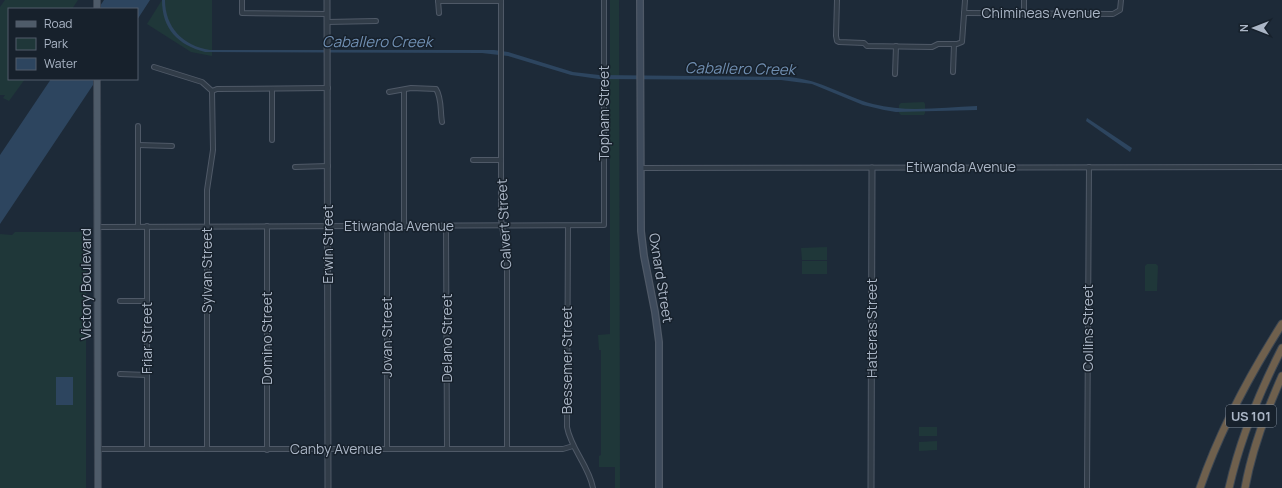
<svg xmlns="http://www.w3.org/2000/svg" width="1282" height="488" viewBox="0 0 1282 488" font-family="Manrope,sans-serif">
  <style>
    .green { fill: #1f3739 }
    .water { fill: #2d455f }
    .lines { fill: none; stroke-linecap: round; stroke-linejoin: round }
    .minor-casing { stroke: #4f5967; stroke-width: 6 }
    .tertiary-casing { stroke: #4f5967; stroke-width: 7 }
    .secondary-casing { stroke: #4f5967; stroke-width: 8 }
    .primary-casing { stroke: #3b4552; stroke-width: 8 }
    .motorway-casing { stroke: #3c4652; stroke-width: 9 }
    .minor { stroke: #313c48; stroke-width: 4 }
    .tertiary { stroke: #313c48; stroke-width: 5 }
    .secondary { stroke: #3e4b5c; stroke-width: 5.5 }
    .primary { stroke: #4e5b69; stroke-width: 6 }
    .motorway { stroke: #6f604d; stroke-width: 7 }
    .labels { text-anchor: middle; stroke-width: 3; stroke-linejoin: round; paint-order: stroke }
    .shield { fill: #17212c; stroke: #7f8998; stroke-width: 1 }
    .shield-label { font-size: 13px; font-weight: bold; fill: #abb6c6 }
    .street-label { font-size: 14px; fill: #abb6c6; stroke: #17212c }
    .water-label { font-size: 15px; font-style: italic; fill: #708fb2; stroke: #17212c }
  </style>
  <rect width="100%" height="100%" fill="#1d2a38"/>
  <!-- green -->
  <g class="green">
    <polygon points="5,0 78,0 72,9 9,9 9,79 25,79 9,101 3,98 5,95 0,95 0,7"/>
    <polygon points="162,0 212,0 212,56 191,52 147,24"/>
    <polygon points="610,0 619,0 620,488 615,488 615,467 599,467 599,456 601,455 601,350 599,350 598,335 610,334"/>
    <polygon points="924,102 925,104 925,113 924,115 901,115 899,113 899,105 901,103"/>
    <polygon points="82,231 86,237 86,488 0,488 0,234 12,235 15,232 78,232"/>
    <polygon points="827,247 827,260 802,260 801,248"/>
    <rect x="802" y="261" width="25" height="13"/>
    <polygon points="1147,264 1156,264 1158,266 1157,291 1145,291 1145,266"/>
    <rect x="919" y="427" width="18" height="9"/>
    <polygon points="937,441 937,450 919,451 919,442"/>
  </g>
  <!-- water -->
  <g class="water">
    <polygon points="104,0 150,0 137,20 137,9 98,9"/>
    <path d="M 162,0 L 165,0 C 165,27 183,46 210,50 L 494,50 L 508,52 L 573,72 L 599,75 L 789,77 C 822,80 843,96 873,104 C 907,113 943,107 977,106 L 977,110 L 896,112 L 884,110 L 863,105 L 812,84 L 781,80 L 599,79 L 571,75 L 508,56 L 482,53 L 205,52 C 178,45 162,29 162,0 Z"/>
    <polygon points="51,79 97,79 0,224 0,155"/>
    <polygon points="1087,118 1132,148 1130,152 1086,121"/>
    <rect x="56" y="377" width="17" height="28"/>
  </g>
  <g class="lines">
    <!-- minor casing -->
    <g class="minor-casing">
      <g id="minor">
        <polyline points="242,0 242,13 327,14"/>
        <polyline points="438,0 439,13"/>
        <polyline points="501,0 501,219 507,258 507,449"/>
        <polyline points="837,0 836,36 837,41 839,42 864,43 867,46 932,47 938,44 957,44 962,42 965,0"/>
        <polyline points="438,1 501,1"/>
        <polyline points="964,13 1113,14 1120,10 1121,0"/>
        <polyline points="1024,14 1024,0"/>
        <polyline points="327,22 376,21"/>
        <polyline points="154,67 202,82 212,91"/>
        <polyline points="953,72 954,44"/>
        <polyline points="895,74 896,46"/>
        <polyline points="404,90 404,226"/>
        <polyline points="212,91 217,89 328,88"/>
        <path d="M 389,92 L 411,88 L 436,89 C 442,98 440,111 442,122"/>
        <polyline points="272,140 272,89"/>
        <polyline points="138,145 172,146"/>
        <polyline points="473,160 501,160"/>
        <polyline points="295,167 328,166"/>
        <polyline points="641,168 1282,167"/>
        <polyline points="138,226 138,126"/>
        <polyline points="147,226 147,449"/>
        <polyline points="267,226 267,450"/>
        <polyline points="446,226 447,449"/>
        <path d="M 568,226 L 567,427 C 571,449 589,466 593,488"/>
        <polyline points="98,227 604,225 604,0"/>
        <polyline points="120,301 147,301"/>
        <polyline points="120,374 147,375"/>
        <polyline points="98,449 563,449 573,446"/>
        <polyline points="207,449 207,190 213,150 212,91"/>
        <polyline points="387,449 387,226"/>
        <polyline points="1087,488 1089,167"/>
      </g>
    </g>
    <!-- tertiary casing -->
    <g class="tertiary-casing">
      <g id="tertiary">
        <polyline points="327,0 328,488"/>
        <polyline points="871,488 872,168"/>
      </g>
    </g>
    <!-- secondary casing -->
    <g class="secondary-casing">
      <polyline id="secondary" points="640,0 641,231 644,256 655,312 659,342 659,488"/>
    </g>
    <!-- primary casing -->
    <g class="primary-casing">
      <g id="primary">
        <polyline points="97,0 97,9"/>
        <polyline points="97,79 98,488"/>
      </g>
    </g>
    <!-- motorway casing -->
    <g class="motorway-casing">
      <g id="motorway">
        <path d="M 1200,488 C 1220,430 1249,376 1282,324"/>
        <path d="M 1229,488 C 1240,439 1259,393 1282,348"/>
        <path d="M 1245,488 C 1252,449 1266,412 1282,376"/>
      </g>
    </g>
    <!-- minor -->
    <use href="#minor" class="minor"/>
    <!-- tertiary -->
    <use href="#tertiary" class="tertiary"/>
    <!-- secondary -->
    <use href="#secondary" class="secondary"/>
    <!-- primary -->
    <use href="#primary" class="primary"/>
    <!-- motorway -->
    <use href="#motorway" class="motorway"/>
  </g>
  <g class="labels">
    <!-- shield labels -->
    <rect class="shield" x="1226" y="405" width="50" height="22" rx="3"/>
    <g class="shield-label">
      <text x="1251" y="421">US 101</text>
    </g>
    <!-- street labels -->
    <g class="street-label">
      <text x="1041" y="18">Chimineas Avenue</text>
      <text transform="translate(604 113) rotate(-90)" y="5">Topham Street</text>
      <text x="961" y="172">Etiwanda Avenue</text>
      <text transform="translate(504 224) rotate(-93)" y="5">Calvert Street</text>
      <text x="399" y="231">Etiwanda Avenue</text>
      <text transform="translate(328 244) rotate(-90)" y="5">Erwin Street</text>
      <text transform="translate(207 270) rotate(-90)" y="5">Sylvan Street</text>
      <text transform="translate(661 278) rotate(81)" y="5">Oxnard Street</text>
      <text transform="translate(86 284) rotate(-90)" y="5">Victory Boulevard</text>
      <text transform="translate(872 328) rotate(-90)" y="5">Hatteras Street</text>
      <text transform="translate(1088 328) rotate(-90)" y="5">Collins Street</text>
      <text transform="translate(387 337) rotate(-90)" y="5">Jovan Street</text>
      <text transform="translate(147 338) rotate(-90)" y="5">Friar Street</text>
      <text transform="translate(267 338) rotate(-90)" y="5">Domino Street</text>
      <text transform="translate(447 338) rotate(-90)" y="5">Delano Street</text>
      <text transform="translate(567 360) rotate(-90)" y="5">Bessemer Street</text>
      <text x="336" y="454">Canby Avenue</text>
    </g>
    <!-- water labels -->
    <g class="water-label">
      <text x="377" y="47">Caballero Creek</text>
      <text transform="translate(740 69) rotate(1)" y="5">Caballero Creek</text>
    </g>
  </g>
  <!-- legend -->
  <rect x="8" y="8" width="130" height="72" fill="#17212c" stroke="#525d6a"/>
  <rect x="16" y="21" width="20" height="6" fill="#4e5b69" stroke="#525d6a"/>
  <text x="44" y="28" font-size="12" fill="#abb6c6">Road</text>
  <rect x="16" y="38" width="20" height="12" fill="#1f3739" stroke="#525d6a"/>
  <text x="44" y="48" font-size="12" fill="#abb6c6">Park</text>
  <rect x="16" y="58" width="20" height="12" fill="#2d455f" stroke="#525d6a"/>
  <text x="44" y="68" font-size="12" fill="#abb6c6">Water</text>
  <!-- north arrow -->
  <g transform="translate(1254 28) rotate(270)" stroke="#17212c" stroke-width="3" paint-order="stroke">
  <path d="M0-3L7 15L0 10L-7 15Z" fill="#abb6c6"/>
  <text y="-6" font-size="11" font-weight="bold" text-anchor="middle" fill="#abb6c6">N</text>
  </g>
</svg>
